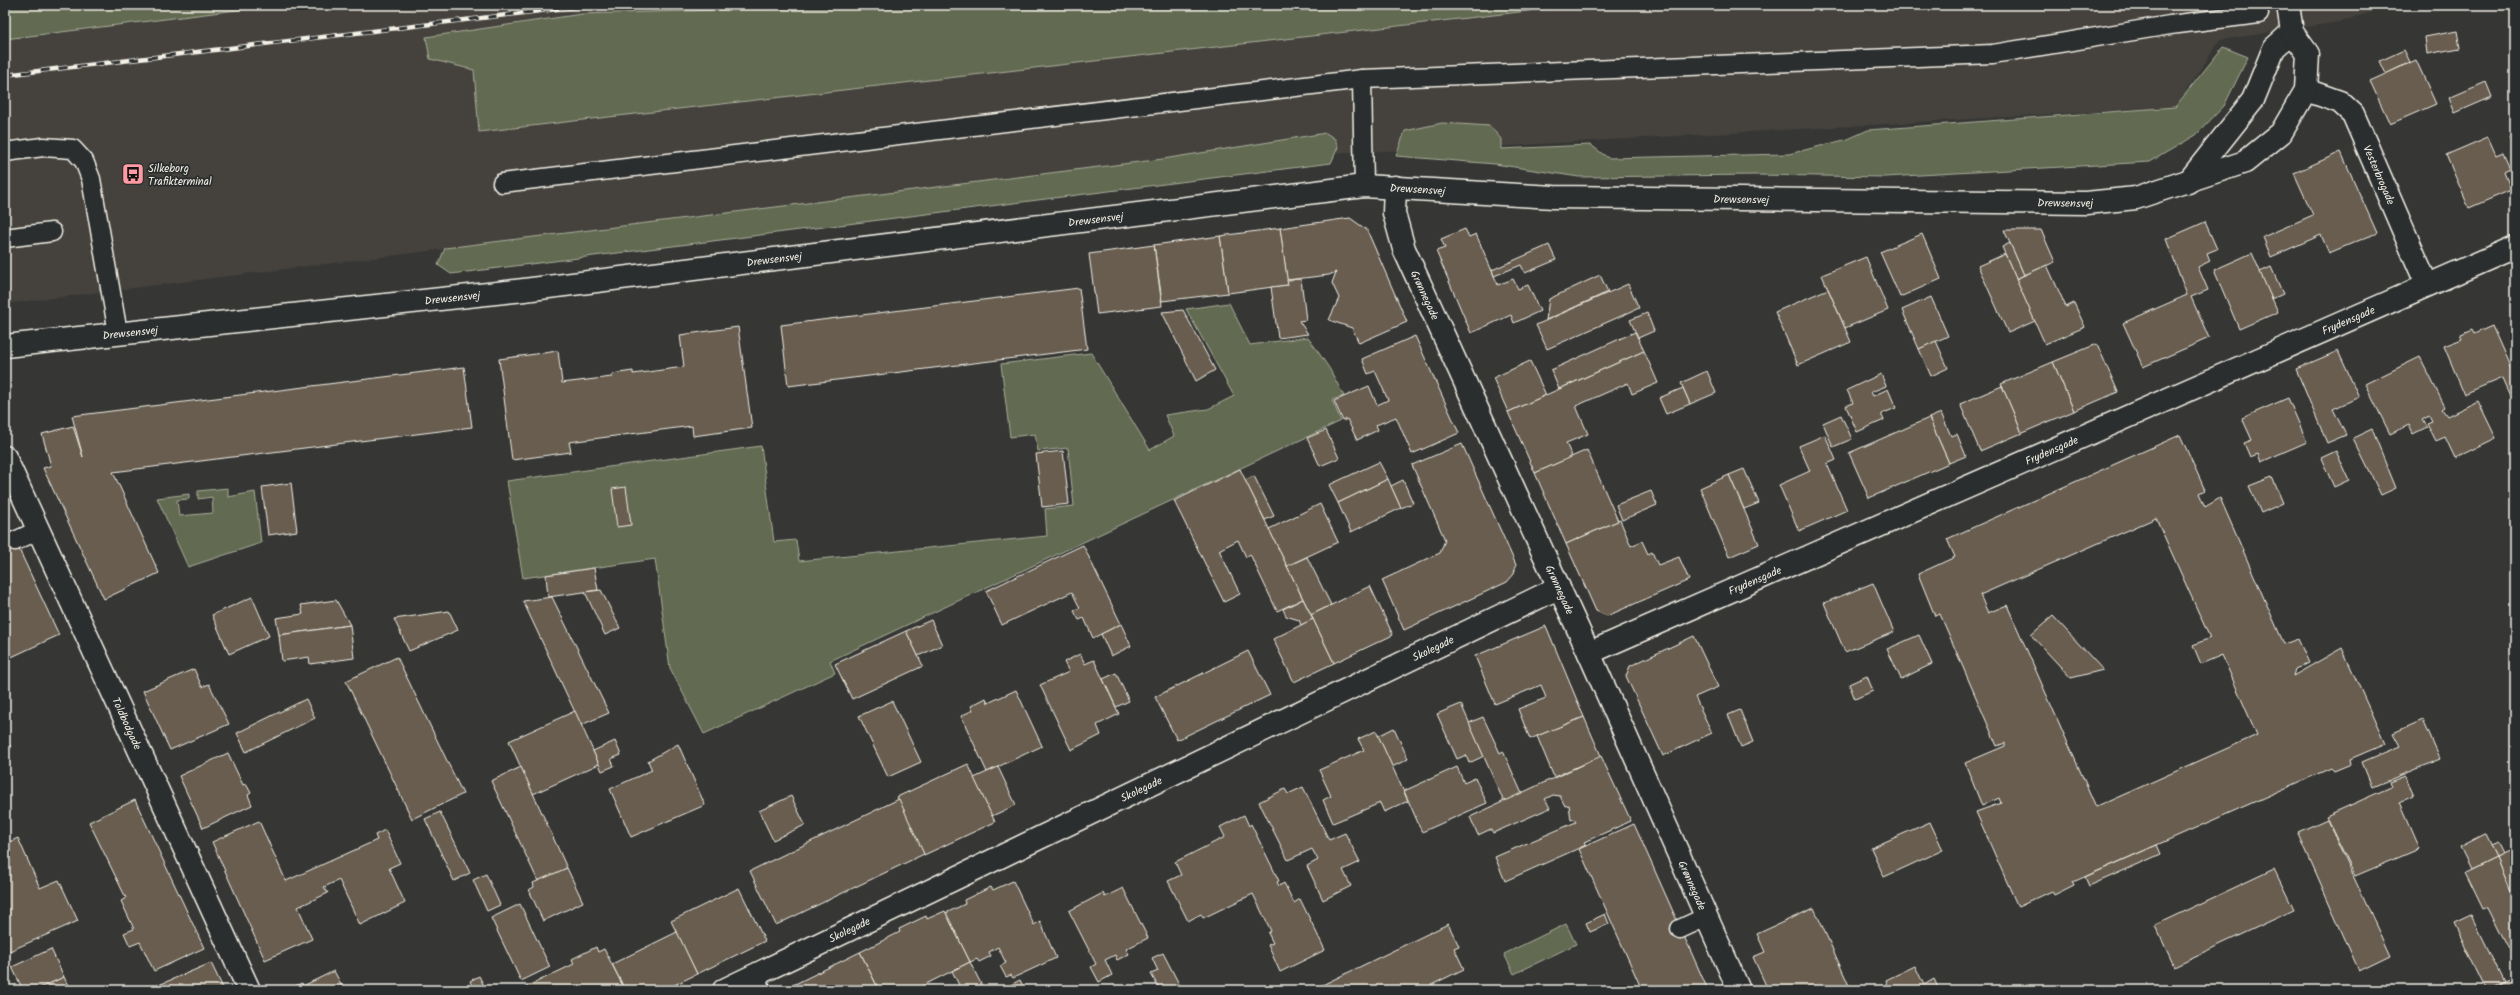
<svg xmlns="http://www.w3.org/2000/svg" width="2520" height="995" viewBox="0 0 2520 995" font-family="Kalam,sans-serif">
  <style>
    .built { fill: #45423d }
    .green { fill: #626b51; stroke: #abae9c }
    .building { fill: #675d4f; stroke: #f4f1e8; fill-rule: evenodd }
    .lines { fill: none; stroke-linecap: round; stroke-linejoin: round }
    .service-casing { stroke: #f4f1e8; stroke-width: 21 }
    .minor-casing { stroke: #f4f1e8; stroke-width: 25 }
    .service { stroke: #2a2d2e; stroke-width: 18 }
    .minor { stroke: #2a2d2e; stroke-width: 22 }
    .rail-casing { stroke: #f4f1e8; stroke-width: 4.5 }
    .rail { stroke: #2a2d2e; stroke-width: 3; stroke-dasharray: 9; stroke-linecap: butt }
    .labels { text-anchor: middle; stroke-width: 3.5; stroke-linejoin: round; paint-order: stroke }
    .poi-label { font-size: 11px; fill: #f4f1e8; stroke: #2a2d2e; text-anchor: start }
    .street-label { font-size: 11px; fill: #f4f1e8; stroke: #2a2d2e }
  </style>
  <rect width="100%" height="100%" fill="#363735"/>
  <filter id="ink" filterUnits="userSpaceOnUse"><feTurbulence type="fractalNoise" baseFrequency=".025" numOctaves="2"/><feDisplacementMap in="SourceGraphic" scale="8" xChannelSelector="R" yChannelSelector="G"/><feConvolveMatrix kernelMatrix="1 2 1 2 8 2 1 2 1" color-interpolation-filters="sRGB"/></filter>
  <g filter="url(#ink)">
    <!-- built -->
    <polygon class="built" points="5,5 2395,5 2339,22 2220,40 2175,107 1489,147 1163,159 5,304"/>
    <!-- green -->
    <g class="green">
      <polygon points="23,5 277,5 5,39 5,7"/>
      <polygon points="892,5 1580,5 479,132 474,70 430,59 426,37 582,14"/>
      <polygon points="2223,47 2248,57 2224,106 2196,135 2150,162 1885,177 1755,175 1579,177 1495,164 1396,156 1405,131 1442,123 1490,126 1501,139 1501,149 1591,145 1608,158 1789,154 1848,139 1868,130 2175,107"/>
      <polygon points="1326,133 1335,139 1338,147 1331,163 451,274 438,265 445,248 1163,159"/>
      <polygon points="1229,303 1250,345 1308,337 1329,368 1344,396 1332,400 1341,421 830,661 835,673 704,734 670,668 655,559 523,578 507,481 761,446 774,542 796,540 799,561 1047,536 1045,509 1074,506 1068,448 1038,451 1035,434 1010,437 1001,364 1091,353 1150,450 1174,436 1165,415 1208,409 1234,396 1186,309"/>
      <polygon points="228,488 228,497 255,492 261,543 188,567 157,498 189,494 189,499 177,500 179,516 213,513 212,497 198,499 198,491"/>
      <polygon points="1566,924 1576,944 1514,974 1504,954"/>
    </g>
    <!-- building -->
    <g class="building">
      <polygon points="2457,31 2460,48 2427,54 2425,37"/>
      <polygon points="2404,50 2410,62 2386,74 2380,61"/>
      <polygon points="2416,60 2436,104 2390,124 2370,81"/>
      <polygon points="2486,82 2492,97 2455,113 2449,98"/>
      <polygon points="2515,133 2515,150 2509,136"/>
      <polygon points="2488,137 2496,155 2503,152 2510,168 2504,171 2511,190 2469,208 2446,155"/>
      <polygon points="2341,152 2377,233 2329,253 2321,235 2271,257 2263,237 2313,215 2294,173"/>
      <polygon points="2515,177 2515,189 2510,178"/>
      <polygon points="1350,218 1367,230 1407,322 1359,343 1352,328 1329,320 1339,298 1332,283 1336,272 1329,275 1287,280 1280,228"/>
      <polygon points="2205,222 2217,249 2207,253 2210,261 2198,267 2208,290 2191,297 2209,338 2143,367 2123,323 2187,295 2166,239"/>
      <polygon points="1280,228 1288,285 1228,293 1220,236"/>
      <polygon points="1465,229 1469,237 1476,234 1498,285 1513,279 1518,289 1528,285 1540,311 1514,323 1511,315 1471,333 1436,251 1445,248 1441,239"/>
      <polygon points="2004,230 2041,230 2055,262 2024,275"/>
      <polygon points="1922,234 1941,279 1900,297 1880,252"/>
      <polygon points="1220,236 1228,293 1162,301 1154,245"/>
      <polygon points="2010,243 2024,275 2016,279 2002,247"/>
      <polygon points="1154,245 1162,306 1097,314 1089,254"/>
      <polygon points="1549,245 1556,260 1525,273 1521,265 1494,276 1492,270"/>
      <polygon points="2252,253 2278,312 2239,329 2214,270"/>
      <polygon points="2005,254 2035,321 2008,333 1978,266"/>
      <polygon points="1866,257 1888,310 1845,328 1822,275"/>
      <polygon points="2047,265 2066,307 2074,303 2085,327 2045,344 2016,279"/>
      <polygon points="2271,267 2283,294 2272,299 2260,272"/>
      <polygon points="1600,275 1608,292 1546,320 1549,299"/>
      <polygon points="1301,279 1306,320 1299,321 1308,334 1278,338 1271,287 1288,285 1287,280"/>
      <polygon points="1628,284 1639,308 1547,349 1536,325"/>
      <polygon points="1079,288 1087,349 788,386 781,325"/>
      <polygon points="1828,289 1851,342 1798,365 1775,312"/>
      <polygon points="1931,297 1948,336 1919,349 1902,310"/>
      <polygon points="1183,310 1215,370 1196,381 1162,312"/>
      <polygon points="1647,313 1654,331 1638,338 1630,320"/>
      <polygon points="2492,326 2512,371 2515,369 2515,407 2502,378 2464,394 2444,346 2462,339 2460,335 2472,330 2474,334"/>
      <polygon points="738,327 752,428 693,436 692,426 569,442 571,452 512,460 499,359 558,351 562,383 612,377 612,374 633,371 633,374 684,367 680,335"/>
      <polygon points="1635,332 1644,351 1559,389 1551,370"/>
      <polygon points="1415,336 1459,433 1412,454 1396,417 1376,425 1378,430 1357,440 1347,419 1343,421 1334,401 1369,386 1377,405 1388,400 1375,371 1368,374 1362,359"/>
      <polygon points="1936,341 1948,368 1931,376 1919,349"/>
      <polygon points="2097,344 2118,392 2074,411 2053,362"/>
      <polygon points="1644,351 1658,383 1632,394 1628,383 1576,406 1588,434 1566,443 1572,457 1535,473 1508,412"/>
      <polygon points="2338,351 2359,397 2333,409 2346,435 2327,443 2296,369"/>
      <polygon points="2420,357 2445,407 2442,409 2447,416 2478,401 2496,438 2455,458 2445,437 2436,441 2427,423 2432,421 2429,415 2422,419 2427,427 2413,434 2409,425 2390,434 2365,384"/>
      <polygon points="1530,361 1546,395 1508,412 1493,378"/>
      <polygon points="2053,362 2074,411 2022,433 2001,384"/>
      <polygon points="464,367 472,427 113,472 159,573 104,599 43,468 51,466 42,434 73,426 83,457 72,416"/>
      <polygon points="1707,371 1716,393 1690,404 1681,383"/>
      <polygon points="1881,374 1886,386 1871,392 1873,396 1888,389 1896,408 1881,414 1884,420 1857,432 1846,406 1853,403 1847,390"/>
      <polygon points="2002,386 2022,433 1980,451 1960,404"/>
      <polygon points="1683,388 1690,404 1666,414 1659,398"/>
      <polygon points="2288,398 2307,442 2261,462 2258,454 2250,457 2244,443 2252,440 2242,418"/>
      <polygon points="1941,413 1951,436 1957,434 1966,456 1949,463 1929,418"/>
      <polygon points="1841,415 1852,439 1833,447 1823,423"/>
      <polygon points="1929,418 1949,463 1869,498 1849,453"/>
      <polygon points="2372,429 2396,488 2381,495 2353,438"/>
      <polygon points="1326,430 1339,458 1320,466 1307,438"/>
      <polygon points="1825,435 1836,460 1827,464 1847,510 1799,531 1779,485 1810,471 1799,446"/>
      <path d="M 2180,435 L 2205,490 L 2199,493 L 2205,507 L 2220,498 L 2284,644 L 2298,639 L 2309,663 L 2295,669 L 2293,676 L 2342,648 L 2385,744 L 2350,759 L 2351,764 L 2334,771 L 2331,768 L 2073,882 L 2074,885 L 2054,895 L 2052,891 L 2018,907 L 1976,812 L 2001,803 L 1999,798 L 1982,806 L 1965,763 L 2005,746 L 2005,743 L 1997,746 L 1940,614 L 1935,616 L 1918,574 L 1955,557 L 1947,539 ZM 2156,518 L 2210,638 L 2193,645 L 2201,664 L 2222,655 L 2257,735 L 2096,807 L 2007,605 L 1988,613 L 1980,595 Z"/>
      <polygon points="1462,444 1516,565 1514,574 1507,582 1404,630 1382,580 1440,553 1445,540 1412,465"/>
      <polygon points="1587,450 1618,521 1566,544 1535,473"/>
      <polygon points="1063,451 1069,504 1042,507 1036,454"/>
      <polygon points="2336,451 2349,480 2334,487 2321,458"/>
      <polygon points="1379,462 1388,479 1338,503 1329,485"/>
      <polygon points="1240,469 1303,599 1277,611 1250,554 1246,557 1238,540 1219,550 1240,594 1224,602 1174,501"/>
      <polygon points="1744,469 1759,503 1744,509 1729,475"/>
      <polygon points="1729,475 1759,544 1729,557 1700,488"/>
      <polygon points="1254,476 1274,516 1265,520 1245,480"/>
      <polygon points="2272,477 2283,503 2261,513 2249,486"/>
      <polygon points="1388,479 1401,508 1351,532 1338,503"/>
      <polygon points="1403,480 1413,503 1401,508 1391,486"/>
      <polygon points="291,483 297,531 268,535 262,487"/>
      <polygon points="626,487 631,525 617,527 612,489"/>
      <polygon points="1651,491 1657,505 1622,520 1616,505"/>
      <polygon points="1320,504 1338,542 1287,566 1269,529"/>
      <polygon points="5,519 10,530 5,532"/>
      <polygon points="1620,520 1631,546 1642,541 1648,554 1652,552 1658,565 1679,557 1689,580 1607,616 1596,611 1566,544"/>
      <polygon points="10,530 59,635 5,660 5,532"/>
      <polygon points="1083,545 1121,624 1093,638 1084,618 1079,620 1074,611 1080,608 1072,592 1002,625 986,591"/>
      <polygon points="1307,557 1331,605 1311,615 1287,566"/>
      <polygon points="594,568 598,590 548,597 546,575"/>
      <polygon points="1873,583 1894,632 1845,652 1824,603"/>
      <polygon points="1370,586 1393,635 1334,663 1311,615"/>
      <polygon points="601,590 620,628 605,635 585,592"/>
      <polygon points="252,597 269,636 229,654 212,615"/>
      <polygon points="552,597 609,713 581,725 523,601"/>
      <polygon points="1303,599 1313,619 1301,625 1299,620 1286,616 1283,609"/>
      <polygon points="336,600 350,625 279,635 276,618 303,614 301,605"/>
      <polygon points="449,611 458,630 409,651 394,619"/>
      <polygon points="2053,616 2103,670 2071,678 2031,635"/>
      <polygon points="1313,619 1334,663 1294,682 1273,639"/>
      <polygon points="931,620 942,645 918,656 906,631"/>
      <polygon points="1121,624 1131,646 1111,656 1101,634"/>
      <polygon points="350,625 354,658 310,664 309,657 282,661 279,635"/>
      <polygon points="1546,626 1584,717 1530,739 1518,709 1546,698 1541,685 1495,704 1475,656"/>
      <polygon points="906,631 923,666 852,699 835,664"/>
      <polygon points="1919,635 1932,664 1901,679 1887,649"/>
      <polygon points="1694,636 1718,687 1695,697 1712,733 1663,756 1626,676 1630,666"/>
      <polygon points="1248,651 1270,695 1177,740 1155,697"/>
      <polygon points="1080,654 1085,664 1094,660 1119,714 1097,725 1101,735 1071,750 1040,685 1069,672 1064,662"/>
      <polygon points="397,657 463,794 412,819 346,681"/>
      <polygon points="194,669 202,687 209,684 229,724 170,750 143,691"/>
      <polygon points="1116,673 1129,701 1116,707 1103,679"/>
      <polygon points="1867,676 1873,691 1855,699 1849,684"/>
      <polygon points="1016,690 1042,746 987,772 961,716 973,710 971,706 986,698 988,703"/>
      <polygon points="306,699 315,718 246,752 237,733"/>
      <polygon points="892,701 921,762 888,777 859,716"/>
      <polygon points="1461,704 1484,756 1469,763 1466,755 1457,759 1437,714"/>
      <polygon points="1740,710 1753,742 1741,747 1728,715"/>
      <polygon points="575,711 599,764 533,794 509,741"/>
      <polygon points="1483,717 1500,753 1503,751 1522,794 1504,802 1469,723"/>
      <polygon points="1584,717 1601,756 1554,777 1537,736"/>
      <polygon points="2423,720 2440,759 2372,787 2362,762 2400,746 2393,733"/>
      <polygon points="1394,728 1408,759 1392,767 1378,736"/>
      <polygon points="1376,731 1408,801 1384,812 1380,803 1333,823 1323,800 1331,796 1319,770 1364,750 1358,739"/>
      <polygon points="5,734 11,748 5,751"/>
      <polygon points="615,741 621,755 611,759 614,766 602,771 593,751"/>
      <polygon points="678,744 705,805 631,837 610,789 652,770 648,761"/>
      <polygon points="228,753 243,785 246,784 251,793 248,795 252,805 203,828 179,776"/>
      <polygon points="1601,756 1631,821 1584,842 1586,845 1505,881 1495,857 1576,822 1574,819 1571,820 1569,805 1565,806 1560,796 1553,795 1545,799 1550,808 1493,833 1491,829 1478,835 1470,817"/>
      <polygon points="968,764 995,822 924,855 897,797"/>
      <polygon points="521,767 567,868 538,881 491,781"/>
      <polygon points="998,767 1016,805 992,816 974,778"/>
      <polygon points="1457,767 1464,783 1475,778 1487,803 1422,832 1404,791"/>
      <polygon points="2405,776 2414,796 2399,803 2419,849 2355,876 2326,816 2391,787 2389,782"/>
      <polygon points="1303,787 1329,840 1345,833 1360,862 1343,870 1351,886 1323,900 1307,866 1318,860 1312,849 1288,860 1259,802 1285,789 1288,794"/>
      <polygon points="791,796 805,825 773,840 759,811"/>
      <polygon points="899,799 924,854 776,925 750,871"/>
      <polygon points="135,800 204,948 154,971 140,942 130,946 124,933 134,929 121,901 126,898 89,822"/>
      <polygon points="440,812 470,873 454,881 425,819"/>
      <polygon points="1244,815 1249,826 1251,824 1279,881 1277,882 1279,886 1284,883 1294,903 1300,899 1325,950 1280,972 1268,945 1273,943 1268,933 1271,931 1253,894 1203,918 1201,914 1188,921 1168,881 1181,875 1175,862 1225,837 1220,827"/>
      <polygon points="2327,819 2390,956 2359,971 2298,832"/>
      <polygon points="259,821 286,881 377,840 375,835 385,830 400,863 389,868 405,903 360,925 339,880 324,887 328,893 298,907 312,939 265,960 212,842"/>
      <polygon points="1930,822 1943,850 1884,877 1871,848"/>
      <polygon points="1634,824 1708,990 1642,990 1579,849"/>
      <polygon points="2485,834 2496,857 2471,869 2460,847"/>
      <polygon points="18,838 40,888 59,880 78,921 5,953 5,844"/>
      <polygon points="2497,842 2503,854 2496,857 2490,845"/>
      <polygon points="2157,845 2161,854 2089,886 2085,877"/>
      <polygon points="2515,848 2515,903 2496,857"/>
      <polygon points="2496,857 2515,903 2515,961 2488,907 2483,909 2465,872"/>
      <polygon points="567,868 583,902 543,921 529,890 534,887 533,883"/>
      <polygon points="2274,869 2294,910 2174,966 2155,925"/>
      <polygon points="486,874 500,905 487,911 473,880"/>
      <polygon points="1013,881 1034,925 1040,921 1056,958 1013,978 1011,975 1006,977 1000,966 1006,963 998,947 989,952 991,956 979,962 977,959 970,962 946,913 965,904 964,900 991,887 993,890"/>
      <polygon points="739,888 765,941 697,974 671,921"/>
      <polygon points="1123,888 1148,938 1126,949 1129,954 1117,960 1115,955 1105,960 1112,975 1099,982 1091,967 1096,964 1069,911 1103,893 1105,897"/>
      <polygon points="520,904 550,967 521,981 491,918"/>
      <polygon points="1814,908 1851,990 1768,990 1753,957 1765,952 1757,934"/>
      <polygon points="945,911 970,962 914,990 879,990 860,952 900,932 899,929 926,916 927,919"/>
      <polygon points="1605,914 1609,924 1590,932 1586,923"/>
      <polygon points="2471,916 2504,984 2492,990 2486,990 2454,924"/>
      <polygon points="1448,924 1459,946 1454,948 1464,969 1421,990 1312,990"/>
      <polygon points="677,932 697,974 664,990 625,990 612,964"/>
      <polygon points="596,947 598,952 604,949 625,990 525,990 524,988 574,964 572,959"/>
      <polygon points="51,949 64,977 36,990 23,990 12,967"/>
      <polygon points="860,952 879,990 783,990"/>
      <polygon points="1163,953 1179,984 1167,990 1160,990 1151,974 1158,971 1152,958"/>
      <polygon points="970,962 984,990 956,989 960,987 952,971"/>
      <polygon points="211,963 224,990 155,990 154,987"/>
      <polygon points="1915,966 1924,985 1934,979 1939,990 1889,990 1886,980"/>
      <polygon points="334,971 343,988 346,987 348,990 294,990 293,987 302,983 303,986"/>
      <polygon points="479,976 486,990 474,990 470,981"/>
      <polygon points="64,977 70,990 36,990"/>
      <polygon points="2515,979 2515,990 2502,990 2500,986"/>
      <polygon points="1020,980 1025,990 1001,990"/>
    </g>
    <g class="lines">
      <!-- service casing -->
      <g class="service-casing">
        <g id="service">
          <polyline points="1362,79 1364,186"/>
          <polyline points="5,152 43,147 73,149 84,161 91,179 118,333"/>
          <polyline points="502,183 1362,79 1993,54 2170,25 2259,14"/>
          <polyline points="5,238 52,232"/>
          <polyline points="15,541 39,530"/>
          <polyline points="1680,929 1706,917"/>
          <polyline points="754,975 761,990"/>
        </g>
      </g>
      <!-- minor casing -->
      <g class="minor-casing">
        <g id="minor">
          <path id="s1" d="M 2306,90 L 2340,102 L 2353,114 L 2427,285"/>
          <polyline points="2188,182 2253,100 2274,48 2292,32"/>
          <path id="s2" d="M 1395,187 L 1394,213 L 1404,249 L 1589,653 L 1739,990"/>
          <path id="s3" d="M 5,346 L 524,290 L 1364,186 L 1554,197 L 2086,203 L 2136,198 L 2245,162 L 2281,133 L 2306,90 L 2308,54 L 2292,32 L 2288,5"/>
          <path id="s4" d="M 5,457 L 249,990"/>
          <path id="s5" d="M 1589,653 L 2515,247"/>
          <path id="s6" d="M 724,990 L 1558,588"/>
        </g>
      </g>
      <!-- service -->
      <use href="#service" class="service"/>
      <!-- minor -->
      <use href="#minor" class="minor"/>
      <!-- rail casing -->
      <g class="rail-casing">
        <polyline id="rail" points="5,75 590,5"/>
      </g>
      <!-- rail -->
      <use href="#rail" class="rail"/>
    </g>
  </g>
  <!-- icons -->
  <defs>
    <g id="bus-square" transform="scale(1.15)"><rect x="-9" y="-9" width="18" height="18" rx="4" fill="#ff9aa2" stroke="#2a2d2e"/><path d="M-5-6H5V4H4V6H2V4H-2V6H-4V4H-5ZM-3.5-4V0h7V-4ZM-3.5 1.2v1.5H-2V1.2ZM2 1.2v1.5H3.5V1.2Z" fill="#111"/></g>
  </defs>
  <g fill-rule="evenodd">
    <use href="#bus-square" x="133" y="174"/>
  </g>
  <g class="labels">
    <!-- poi labels -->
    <g class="poi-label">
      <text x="148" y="172">Silkeborg<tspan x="148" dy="13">Trafikterminal</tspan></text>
    </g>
    <!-- street labels -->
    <g class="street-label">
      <text dy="4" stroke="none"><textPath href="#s1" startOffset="120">Vesterbrogade</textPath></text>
      <text dy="4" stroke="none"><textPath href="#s3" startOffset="1422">Drewsensvej</textPath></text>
      <text dy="4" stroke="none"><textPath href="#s3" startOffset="1746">Drewsensvej</textPath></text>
      <text dy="4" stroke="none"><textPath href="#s3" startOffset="2070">Drewsensvej</textPath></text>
      <text dy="4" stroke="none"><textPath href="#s3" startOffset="1098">Drewsensvej</textPath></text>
      <text dy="4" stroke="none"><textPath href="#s3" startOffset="774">Drewsensvej</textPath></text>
      <text dy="4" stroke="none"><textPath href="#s2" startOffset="114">Grønnegade</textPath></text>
      <text dy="4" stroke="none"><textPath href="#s3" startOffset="450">Drewsensvej</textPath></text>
      <text dy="4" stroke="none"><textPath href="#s5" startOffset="829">Frydensgade</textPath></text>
      <text dy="4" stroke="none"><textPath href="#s3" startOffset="126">Drewsensvej</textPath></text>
      <text dy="4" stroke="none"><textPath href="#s5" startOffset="505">Frydensgade</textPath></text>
      <text dy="4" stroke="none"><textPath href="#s5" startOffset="181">Frydensgade</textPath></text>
      <text dy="4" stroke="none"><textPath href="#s2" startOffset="438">Grønnegade</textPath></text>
      <text dy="4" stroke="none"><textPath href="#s6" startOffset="787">Skolegade</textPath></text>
      <text dy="4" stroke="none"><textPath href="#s4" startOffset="293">Toldbodgade</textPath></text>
      <text dy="4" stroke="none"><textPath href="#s6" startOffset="463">Skolegade</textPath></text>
      <text dy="4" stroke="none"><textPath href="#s2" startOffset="762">Grønnegade</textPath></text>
      <text dy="4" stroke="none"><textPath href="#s6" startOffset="139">Skolegade</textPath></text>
    </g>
  </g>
  <!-- margin -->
  <rect width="2520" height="995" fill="none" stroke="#2a2d2e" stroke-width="20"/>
  <rect x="10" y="10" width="2500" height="975" fill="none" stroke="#f4f1e8" stroke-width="1.5" filter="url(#ink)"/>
</svg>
